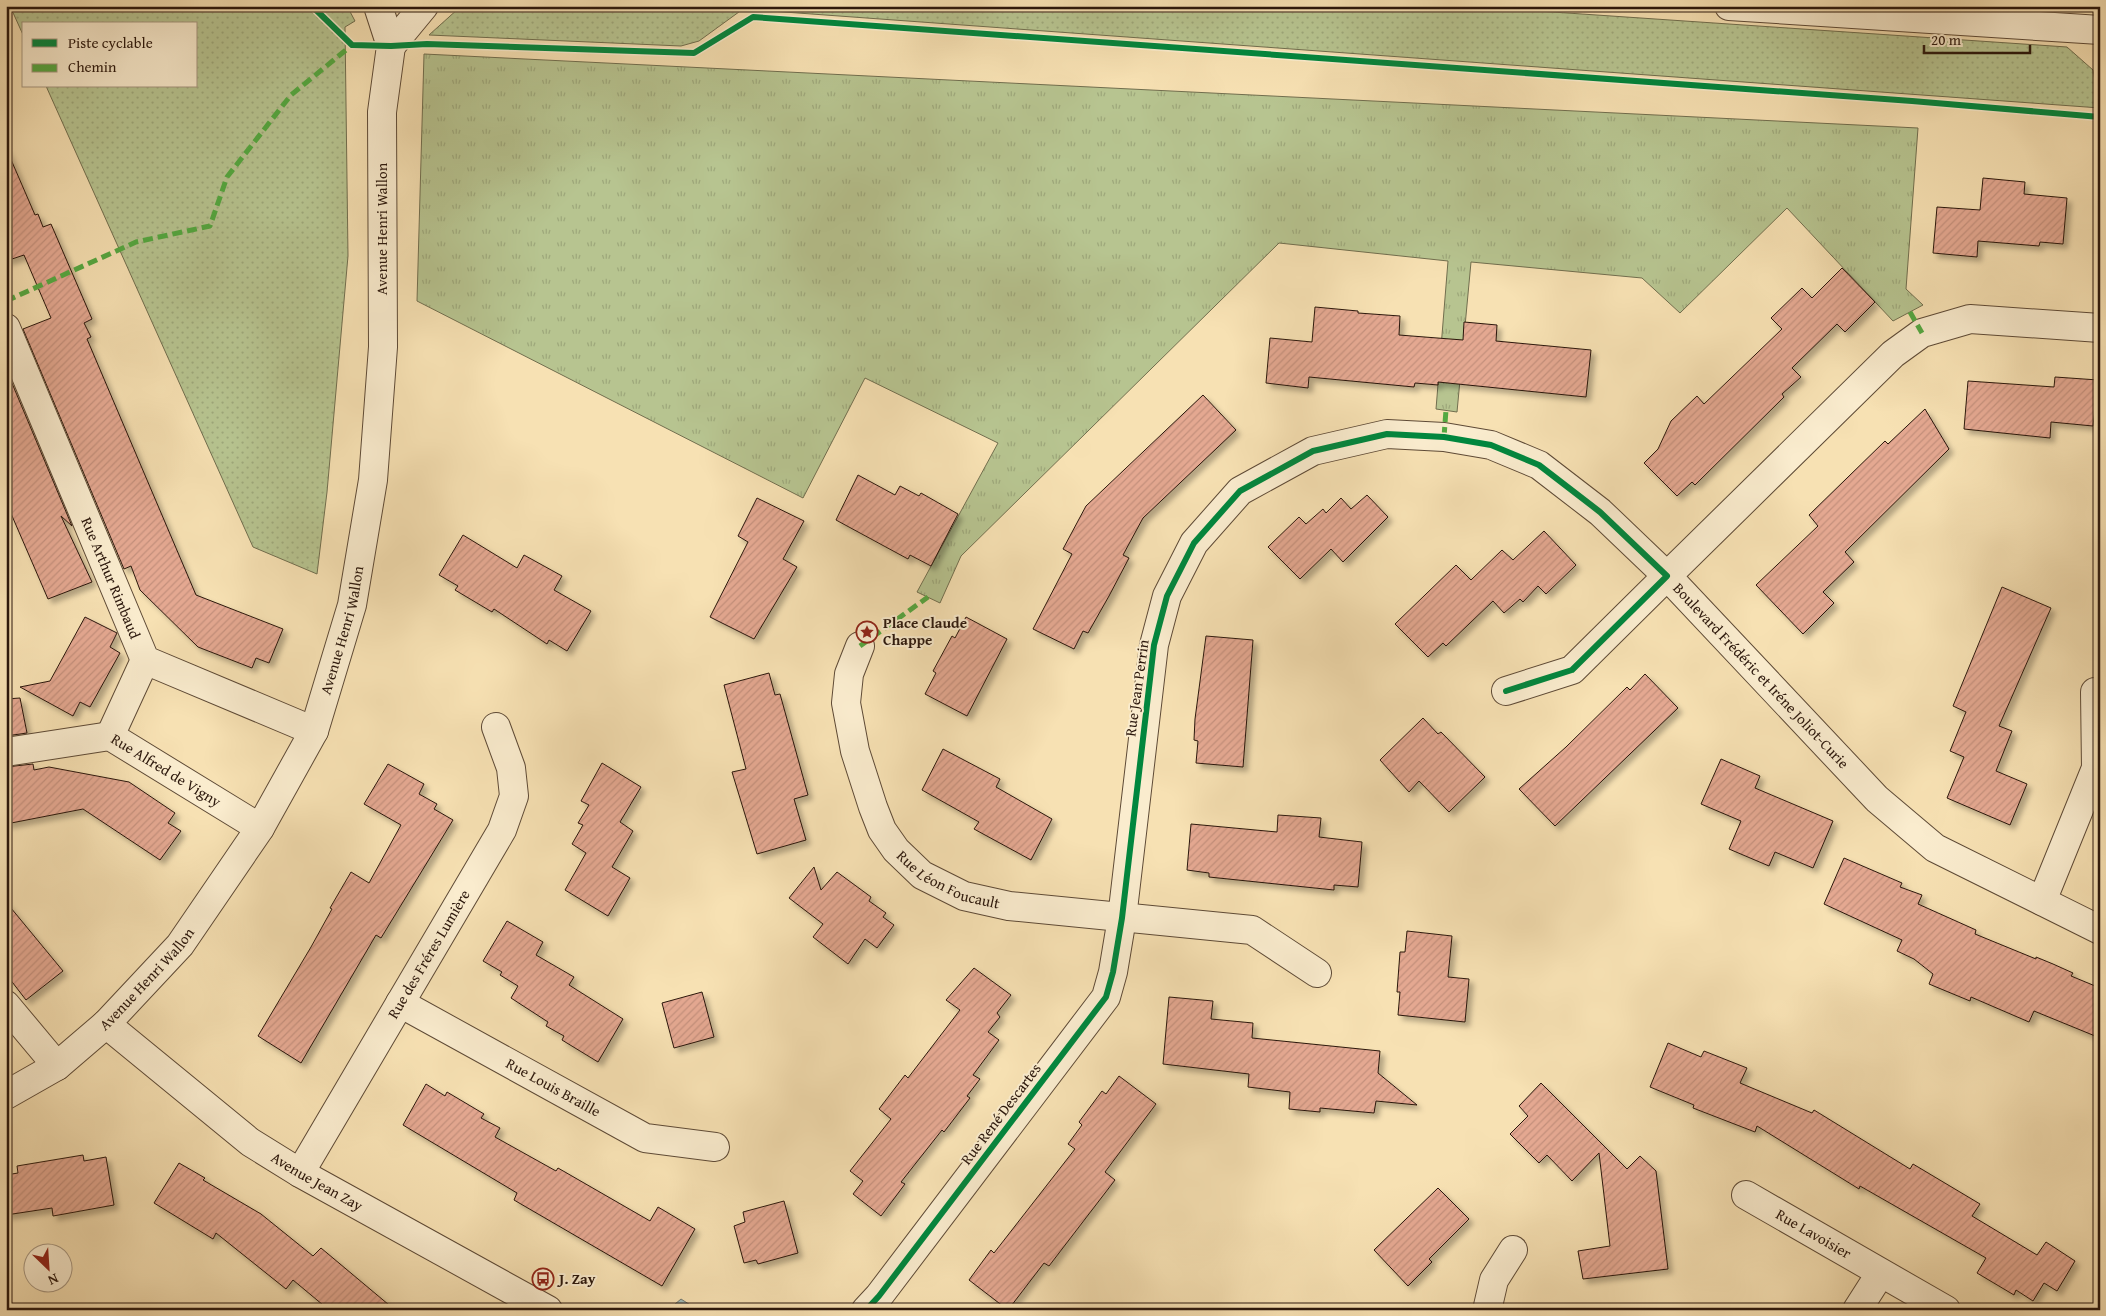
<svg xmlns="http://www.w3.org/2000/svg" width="2106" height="1316" viewBox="0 0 2106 1316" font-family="'Gentium Book Plus',serif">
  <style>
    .grass { fill: url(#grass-dots); stroke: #716e4e }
    .park { fill: url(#park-tufts); stroke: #716e4e }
    .water { fill: url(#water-ripples); stroke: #727973 }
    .building { fill: url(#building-hatch); stroke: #2b170c; filter: url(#shadow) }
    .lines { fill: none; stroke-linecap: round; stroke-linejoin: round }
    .minor-casing { stroke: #5e4a36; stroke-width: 30 }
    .tertiary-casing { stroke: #5e4a36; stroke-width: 30 }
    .minor { stroke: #faecce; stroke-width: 28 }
    .tertiary { stroke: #faecce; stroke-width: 28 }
    .quiet { stroke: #54a941; stroke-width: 5; stroke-dasharray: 10 5; stroke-linecap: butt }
    .cycleway-casing { stroke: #faecce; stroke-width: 9 }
    .cycleway { stroke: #00873e; stroke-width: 6 }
    .labels { text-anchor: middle; stroke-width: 4; stroke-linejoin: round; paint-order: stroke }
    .street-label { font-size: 15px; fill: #2b170c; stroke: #faecce }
    .poi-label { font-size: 15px; font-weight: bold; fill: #2b170c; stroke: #faecce; text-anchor: start }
  </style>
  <defs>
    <pattern id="grass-dots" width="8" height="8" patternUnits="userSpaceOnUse" patternTransform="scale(1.25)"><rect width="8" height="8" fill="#b7c490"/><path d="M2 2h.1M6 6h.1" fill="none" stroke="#9ea87b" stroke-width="1.8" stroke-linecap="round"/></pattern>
    <pattern id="park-tufts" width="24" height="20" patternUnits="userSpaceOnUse" patternTransform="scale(1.25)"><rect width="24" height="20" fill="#b7c490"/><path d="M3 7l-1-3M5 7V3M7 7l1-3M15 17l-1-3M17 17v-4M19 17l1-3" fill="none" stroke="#9ea87b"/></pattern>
    <pattern id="water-ripples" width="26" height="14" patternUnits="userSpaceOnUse" patternTransform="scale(1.25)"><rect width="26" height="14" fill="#a1bbb7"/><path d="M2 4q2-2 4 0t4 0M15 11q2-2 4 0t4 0" fill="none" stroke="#8ba09c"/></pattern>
    <pattern id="building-hatch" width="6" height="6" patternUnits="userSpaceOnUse" patternTransform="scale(1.25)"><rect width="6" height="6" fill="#e4a891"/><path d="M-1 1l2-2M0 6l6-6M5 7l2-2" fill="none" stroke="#c4907c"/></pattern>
    <filter id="shadow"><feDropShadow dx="4.5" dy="4.5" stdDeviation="2.5" flood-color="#0004"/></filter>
  </defs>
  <rect width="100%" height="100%" fill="#f7e1b3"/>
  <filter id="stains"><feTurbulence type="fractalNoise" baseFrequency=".004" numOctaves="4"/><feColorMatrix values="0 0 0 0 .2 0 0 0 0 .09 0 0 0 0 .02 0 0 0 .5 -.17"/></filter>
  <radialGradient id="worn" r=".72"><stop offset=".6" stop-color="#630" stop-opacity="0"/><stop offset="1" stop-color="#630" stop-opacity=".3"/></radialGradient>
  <!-- grass -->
  <g class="grass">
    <polygon points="10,6 347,6 355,21 345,27 348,256 327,492 317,574 253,547 46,86 196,86 196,24 24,24 24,37"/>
    <polygon points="533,6 1464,6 2067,47 2093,70 2100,108 743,9 699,41 681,46 429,35 459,8"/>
  </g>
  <!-- park -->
  <polygon class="park" points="424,54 1918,128 1906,289 1923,305 1893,321 1787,208 1680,313 1642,278 1471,262 1457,412 1436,409 1448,261 1279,243 961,556 940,603 917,592 998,443 865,378 803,498 417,301"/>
  <!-- water -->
  <polygon class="water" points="681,1299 698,1310 668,1310"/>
  <!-- building -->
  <g class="building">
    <polygon points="6,148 35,215 38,214 43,227 51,224 92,319 84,323 91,337 87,339 196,595 283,629 269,663 256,658 252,668 198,647 140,590 131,566 124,569 23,329 51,318 24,255 6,261"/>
    <polygon points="1983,178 2025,182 2024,194 2067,198 2063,244 2040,242 2039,246 1978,241 1977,257 1933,253 1937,207 1980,210"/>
    <polygon points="1842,268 1875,302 1845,332 1837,324 1792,368 1801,377 1782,394 1784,397 1695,485 1692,482 1677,496 1644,463 1658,449 1671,421 1697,396 1704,404 1782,329 1771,318 1802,288 1812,298"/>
    <polygon points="1315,307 1358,311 1358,313 1400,316 1399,335 1463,340 1464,322 1497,325 1496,341 1591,350 1586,397 1438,382 1438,385 1415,383 1414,387 1309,377 1308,388 1266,383 1270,338 1312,342"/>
    <polygon points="6,369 72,526 61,516 92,582 48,599 6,502"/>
    <polygon points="2055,377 2098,380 2093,426 2051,422 2050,438 1964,429 1968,381 2054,387"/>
    <polygon points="1203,395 1236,430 1143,518 1123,555 1129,558 1109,596 1088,633 1083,631 1074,649 1033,629 1072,554 1063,549 1086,506"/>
    <polygon points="1925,409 1949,449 1845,552 1854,562 1823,592 1834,603 1803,634 1756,585 1818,526 1809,515 1885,441 1888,444"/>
    <polygon points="858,475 895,495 900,486 919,496 921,493 958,514 931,566 910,555 908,559 836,520"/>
    <polygon points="1367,495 1388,517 1343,562 1331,549 1300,579 1268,547 1299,517 1306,524 1323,509 1326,513 1341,498 1351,509"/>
    <polygon points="757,498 804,521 783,559 797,567 754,639 710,617 748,542 738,536"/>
    <polygon points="1544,531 1576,565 1546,594 1538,586 1523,602 1520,599 1504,613 1493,601 1446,646 1443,643 1428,657 1395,624 1456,565 1471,580 1502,550 1513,560"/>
    <polygon points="463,535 517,568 524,555 562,576 554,590 591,611 567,651 549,640 547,644 494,609 492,612 455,590 458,586 439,575"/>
    <polygon points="2002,587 2051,608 1999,726 2012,731 1996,771 2027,784 2010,825 1947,798 1964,757 1950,751 1966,712 1953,706"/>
    <polygon points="85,617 117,633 110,647 120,653 90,707 80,702 73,716 20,687 50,681"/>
    <polygon points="966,617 1007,639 967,716 925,694 936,673 933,671 952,636 955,638"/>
    <polygon points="1206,636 1253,640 1243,767 1196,763 1198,741 1194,740 1195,719"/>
    <polygon points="769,673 775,695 780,694 808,795 794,799 806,840 757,854 732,772 746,769 724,685"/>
    <polygon points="1645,674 1678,708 1555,826 1519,789 1566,747 1627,687 1630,690"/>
    <polygon points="20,698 27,733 6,736 6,699"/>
    <polygon points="1423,718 1438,734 1441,732 1485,777 1449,812 1419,781 1409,792 1380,760"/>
    <polygon points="943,749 1000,779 996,787 1052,819 1031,860 974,829 979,822 922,790"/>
    <polygon points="1721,759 1760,776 1755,788 1833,821 1813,868 1775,852 1769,866 1729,849 1741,821 1701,804"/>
    <polygon points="602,763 641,787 620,822 633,831 612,867 630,878 608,916 565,890 586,853 572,844 583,825 578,823 589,805 581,801"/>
    <polygon points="33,764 34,770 49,767 129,782 175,813 168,823 181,831 160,860 83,809 6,824 6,767"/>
    <polygon points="388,764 424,784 419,794 437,804 434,809 453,820 381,938 376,935 301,1063 258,1036 311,947 332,909 330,908 351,872 369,883 401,825 364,804"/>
    <polygon points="1278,815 1321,818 1319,837 1362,842 1358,887 1334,885 1334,890 1209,877 1209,873 1187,870 1191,824 1277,832"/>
    <polygon points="1844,858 1902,883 1900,887 1922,895 1918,904 1976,930 1975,934 2036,959 2036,957 2053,964 2073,973 2071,976 2100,988 2100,1038 2034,1011 2029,1022 1971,997 1970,1001 1929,984 1933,974 1914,959 1897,951 1902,940 1824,904"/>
    <polygon points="814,867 821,890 837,872 871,897 869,901 886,913 883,917 894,925 877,948 865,939 848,964 813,937 823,924 789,898"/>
    <polygon points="6,902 63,971 26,1000 6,974"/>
    <polygon points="507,921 543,942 536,955 574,977 569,985 623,1019 598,1062 562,1040 564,1036 546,1026 548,1022 511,998 518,986 500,975 502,972 483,961"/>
    <polygon points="1407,931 1452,936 1448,977 1469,979 1465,1022 1398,1015 1400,992 1397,992 1400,952 1405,952"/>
    <polygon points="974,968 1011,995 997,1013 1000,1017 988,1032 999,1040 973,1075 980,1079 967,1096 970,1098 944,1132 942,1130 901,1182 905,1184 881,1216 853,1194 863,1181 850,1171 891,1119 879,1109 905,1075 908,1078 960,1010 946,1000"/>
    <polygon points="702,992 714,1037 674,1048 662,1003"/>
    <polygon points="1169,997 1213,1001 1211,1019 1253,1023 1252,1038 1380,1051 1378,1073 1417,1105 1376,1101 1374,1113 1320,1108 1320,1112 1289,1109 1290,1092 1248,1087 1249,1074 1163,1064"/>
    <polygon points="1668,1043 1701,1057 1704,1051 1747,1068 1740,1083 1812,1113 1814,1110 1910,1169 1913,1164 1980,1204 1972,1216 2037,1255 2046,1242 2075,1261 2057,1291 2044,1283 2033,1301 2016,1290 2014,1295 1977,1273 1986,1258 1860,1186 1859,1189 1757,1126 1755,1132 1693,1108 1694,1105 1650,1087"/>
    <polygon points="1119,1076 1156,1104 1105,1172 1115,1180 1049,1266 1044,1263 1008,1310 969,1280 991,1250 994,1253 1075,1149 1068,1144 1082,1125 1079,1122 1102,1091 1106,1094"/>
    <polygon points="1541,1083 1627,1169 1640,1156 1656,1171 1668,1269 1583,1279 1578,1251 1610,1246 1599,1153 1572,1181 1547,1155 1539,1163 1510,1134 1528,1116 1519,1106"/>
    <polygon points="426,1084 445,1096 447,1092 484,1114 481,1118 500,1128 495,1137 556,1171 558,1168 650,1221 658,1207 695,1229 662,1286 514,1200 517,1193 403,1125"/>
    <polygon points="83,1155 84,1161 106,1157 114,1205 53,1216 52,1208 6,1215 6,1175 18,1173 17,1166"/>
    <polygon points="179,1163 205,1178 203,1180 261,1214 313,1256 321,1248 395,1310 329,1310 293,1280 286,1289 216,1233 213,1239 154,1203"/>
    <polygon points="1438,1188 1469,1219 1429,1259 1432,1262 1408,1286 1374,1250"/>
    <polygon points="784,1201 798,1253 758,1264 756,1260 744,1263 734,1226 745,1222 743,1212"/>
  </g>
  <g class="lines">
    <!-- minor casing -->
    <g class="minor-casing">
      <g id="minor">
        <path id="s1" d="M 6,328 L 145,660 L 314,731"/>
        <path id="s2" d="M 2100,328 L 1970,319 L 1922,333 L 1893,354 L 1667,576 L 1877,799 L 1935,848 L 2100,930"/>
        <path id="s3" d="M 860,646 L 849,674 L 846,703 L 855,751 L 873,807 L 882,830 L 896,850 L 922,875 L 964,896 L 1009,906 L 1252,930 L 1317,973"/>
        <polyline points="110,736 145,660"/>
        <path id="s4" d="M 6,752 L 110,736 L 260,828"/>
        <polyline points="2042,901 2096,768 2095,692"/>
        <path id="s5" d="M 400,1003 L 645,1138 L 715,1147"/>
        <polyline points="6,1005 57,1066"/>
        <path id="s6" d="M 106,1024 L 250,1142 L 300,1173 L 548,1310"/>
        <path id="s7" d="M 300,1173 L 502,830 L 514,796 L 511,768 L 496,727"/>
        <path id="s8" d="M 1746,1195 L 1946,1310"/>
        <polyline points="866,1310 879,1296 1106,997 1113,972 1122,918 1154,645 1167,596 1194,543 1240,491 1313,451 1387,434 1444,437 1491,445 1539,465 1600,512 1667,576 1572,670 1506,691"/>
        <polyline points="1489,1310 1488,1306 1494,1280 1513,1250"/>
        <polyline points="1857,1310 1880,1274"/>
      </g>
    </g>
    <!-- tertiary casing -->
    <g class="tertiary-casing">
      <g id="tertiary">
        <polyline points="1729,6 2100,30"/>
        <polyline points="391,46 424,6"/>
        <path id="s9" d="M 6,1095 L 57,1066 L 106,1024 L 180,945 L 260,828 L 314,731 L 352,605 L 373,480 L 383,347 L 382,112 L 391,46 L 378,6"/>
      </g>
    </g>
    <!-- minor -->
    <use href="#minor" class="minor"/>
    <!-- tertiary -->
    <use href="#tertiary" class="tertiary"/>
    <!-- quiet -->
    <g class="quiet">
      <polyline points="6,301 136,242 210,226 227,177 291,95 352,45"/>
      <polyline points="1910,312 1922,333"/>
      <polyline points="1444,437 1446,410"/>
      <polyline points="860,646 928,597"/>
      <polyline points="6,1300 14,1310"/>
    </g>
    <!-- cycleway casing -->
    <g class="cycleway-casing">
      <g id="cycleway">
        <polyline points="312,6 352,45 391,46 427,44 694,53 753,17 1912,101 2100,117"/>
        <polyline points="866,1310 879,1296 1106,997 1113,972 1122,918 1154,645 1167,596 1194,543 1240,491 1313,451 1387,434 1444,437 1491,445 1539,465 1600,512 1667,576 1572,670 1506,691"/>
      </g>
    </g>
    <!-- cycleway -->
    <use href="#cycleway" class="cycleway"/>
  </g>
  <!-- icons -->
  <defs>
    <g id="sight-ring" transform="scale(1.125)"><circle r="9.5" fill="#faecce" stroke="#8f2418" stroke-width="1.5"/><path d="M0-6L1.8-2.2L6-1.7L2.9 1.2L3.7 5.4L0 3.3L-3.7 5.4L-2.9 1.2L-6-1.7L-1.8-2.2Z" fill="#8f2418"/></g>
    <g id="bus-ring" transform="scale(1.125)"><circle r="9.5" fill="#faecce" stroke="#8f2418" stroke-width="1.5"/><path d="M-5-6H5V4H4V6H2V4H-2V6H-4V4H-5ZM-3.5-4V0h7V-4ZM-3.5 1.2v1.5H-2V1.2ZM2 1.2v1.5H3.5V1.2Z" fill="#8f2418"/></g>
  </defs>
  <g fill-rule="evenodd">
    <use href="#sight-ring" x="867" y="632"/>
    <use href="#bus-ring" x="543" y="1279"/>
  </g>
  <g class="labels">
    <!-- street labels -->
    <g class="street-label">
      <text transform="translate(382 229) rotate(-90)" y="5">Avenue Henri Wallon</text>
      <text dy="5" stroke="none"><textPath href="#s1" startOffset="271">Rue Arthur Rimbaud</textPath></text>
      <text dy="5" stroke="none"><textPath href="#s9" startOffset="589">Avenue Henri Wallon</textPath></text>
      <text dy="5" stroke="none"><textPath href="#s2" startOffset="670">Boulevard Frédéric et Iréne Joliot-Curie</textPath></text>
      <text transform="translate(1137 688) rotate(-82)" y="5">Rue Jean Perrin</text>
      <text dy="5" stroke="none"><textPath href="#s4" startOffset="171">Rue Alfred de Vigny</textPath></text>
      <text dy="5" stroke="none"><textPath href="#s3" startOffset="278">Rue Léon Foucault</textPath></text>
      <text dy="5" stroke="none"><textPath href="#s7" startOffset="254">Rue des Fréres Lumière</textPath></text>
      <text dy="5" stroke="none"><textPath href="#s9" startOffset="184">Avenue Henri Wallon</textPath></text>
      <text dy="5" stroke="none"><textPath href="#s5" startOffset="175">Rue Louis Braille</textPath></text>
      <text transform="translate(1001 1114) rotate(-53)" y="5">Rue René Descartes</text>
      <text dy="5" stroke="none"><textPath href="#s6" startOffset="264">Avenue Jean Zay</textPath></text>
      <text dy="5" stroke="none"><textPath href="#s8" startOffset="78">Rue Lavoisier</textPath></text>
    </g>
    <!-- poi labels -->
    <g class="poi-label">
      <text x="883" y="628">Place Claude<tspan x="883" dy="17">Chappe</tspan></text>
      <text x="559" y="1284">J. Zay</text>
    </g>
  </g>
  <!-- margin -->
  <rect width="2106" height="1316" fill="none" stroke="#f7e1b3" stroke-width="25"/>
  <rect x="8" y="8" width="2091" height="1301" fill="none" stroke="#2b170c" stroke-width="2.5"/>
  <rect x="12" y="12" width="2081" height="1291" fill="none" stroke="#2b170c"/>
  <!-- legend -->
  <rect x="22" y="22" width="175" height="65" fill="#faecce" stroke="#a79780"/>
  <rect x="32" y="39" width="25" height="8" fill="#00873e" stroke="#a79780"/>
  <text x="68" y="48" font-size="15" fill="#2b170c">Piste cyclable</text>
  <rect x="32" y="64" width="25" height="8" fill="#54a941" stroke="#a79780"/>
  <text x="68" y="72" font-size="15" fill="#2b170c">Chemin</text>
  <!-- north arrow -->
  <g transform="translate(48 1268) rotate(155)"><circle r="24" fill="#faecce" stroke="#a79780"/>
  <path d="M0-4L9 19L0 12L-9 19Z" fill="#8f2418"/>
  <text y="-8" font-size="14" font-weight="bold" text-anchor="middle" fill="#2b170c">N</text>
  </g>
  <!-- scale -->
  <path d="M1924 45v8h106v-8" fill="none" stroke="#2b170c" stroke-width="2.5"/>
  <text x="1931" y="45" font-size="15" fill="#2b170c" stroke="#faecce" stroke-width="4" paint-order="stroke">20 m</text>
  <rect width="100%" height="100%" filter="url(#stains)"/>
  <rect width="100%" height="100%" fill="url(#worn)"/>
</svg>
